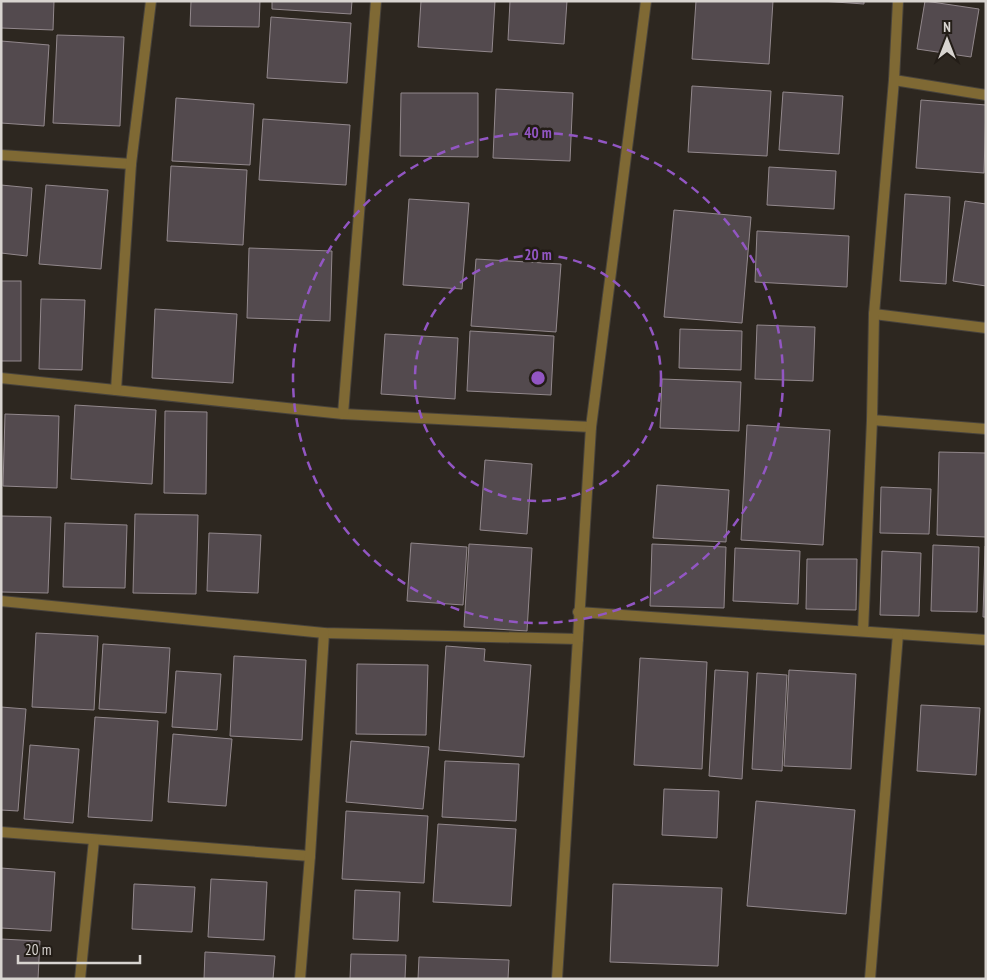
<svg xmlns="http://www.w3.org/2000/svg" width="987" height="980" viewBox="0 0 987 980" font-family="'PT Sans Narrow',sans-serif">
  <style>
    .building { fill: #534a4e; stroke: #92888c }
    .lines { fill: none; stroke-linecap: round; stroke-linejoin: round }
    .street-casing { stroke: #48433c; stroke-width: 12 }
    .street { stroke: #7f6934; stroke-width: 10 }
    .ring { fill: none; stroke: #9256c3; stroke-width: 2.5; stroke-dasharray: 9 6 }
    .centre { fill: #9256c3; stroke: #231d17; stroke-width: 2.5 }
    .ring-label { font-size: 15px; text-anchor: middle; font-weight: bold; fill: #9256c3; stroke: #231d17; stroke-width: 5; stroke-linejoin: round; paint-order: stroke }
  </style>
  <rect width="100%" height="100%" fill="#2d2720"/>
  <!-- building -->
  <g class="building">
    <polygon points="1,1 54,1 53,30 1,28"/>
    <polygon points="191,1 260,1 259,27 190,26"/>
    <polygon points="272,1 352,1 351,14 272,9"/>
    <polygon points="421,1 495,1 492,52 418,47"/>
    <polygon points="510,1 567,1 564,44 508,40"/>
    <polygon points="696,1 773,1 769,64 692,59"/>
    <polygon points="821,1 864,1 864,4"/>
    <polygon points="925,1 979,9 971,57 917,49"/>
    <polygon points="271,17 351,23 347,83 267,78"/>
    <polygon points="57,35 124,37 120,126 53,123"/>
    <polygon points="1,41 49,45 44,126 1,123"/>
    <polygon points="692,86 771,91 767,156 688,152"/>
    <polygon points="496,89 573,93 570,161 493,158"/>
    <polygon points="783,92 843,96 839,154 779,150"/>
    <polygon points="401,93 478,93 478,157 400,156"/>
    <polygon points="176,98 254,104 250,165 172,161"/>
    <polygon points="921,100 986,105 984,173 916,168"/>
    <polygon points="263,119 350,125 346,185 259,180"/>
    <polygon points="171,166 247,170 243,245 167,241"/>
    <polygon points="769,167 836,171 834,209 767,205"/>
    <polygon points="1,185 32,188 27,256 1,253"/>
    <polygon points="46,185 108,190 101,269 39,264"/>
    <polygon points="905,194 950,197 946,284 900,281"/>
    <polygon points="409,199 469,203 462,289 403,285"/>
    <polygon points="965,201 986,204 986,286 953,281"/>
    <polygon points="674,210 751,217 742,323 664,317"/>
    <polygon points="757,231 849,236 847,287 755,282"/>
    <polygon points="249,248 332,251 330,321 247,318"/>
    <polygon points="476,259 561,264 556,332 471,326"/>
    <rect x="1" y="281" width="20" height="80"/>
    <polygon points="41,299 85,300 82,370 39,369"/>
    <polygon points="155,309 237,314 233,383 152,378"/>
    <polygon points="757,325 815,327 813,381 755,379"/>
    <polygon points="680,329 742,331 741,370 679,368"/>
    <polygon points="470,331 554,336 551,395 467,391"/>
    <polygon points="385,334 458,338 455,399 381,394"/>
    <polygon points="662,379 741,382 739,431 660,428"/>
    <polygon points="75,405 156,410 152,484 71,479"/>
    <polygon points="165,411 207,412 206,494 164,493"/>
    <polygon points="5,414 59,416 57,488 3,486"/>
    <polygon points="747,425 830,430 823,545 741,540"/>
    <polygon points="939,452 986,453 986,537 937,535"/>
    <polygon points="485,460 532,464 527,534 480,530"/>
    <polygon points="657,485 729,490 726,542 653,538"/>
    <polygon points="881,487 931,489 929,534 880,533"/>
    <polygon points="135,514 198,515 196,594 133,593"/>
    <polygon points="1,516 51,517 48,593 1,592"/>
    <polygon points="65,523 127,525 125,588 63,587"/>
    <polygon points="209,533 261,535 258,593 207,591"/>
    <polygon points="411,543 467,547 463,605 407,601"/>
    <polygon points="469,544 532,548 527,631 464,627"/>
    <polygon points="652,544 726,547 724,608 650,606"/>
    <polygon points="933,545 979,547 977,612 931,611"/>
    <polygon points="985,546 986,546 986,617 983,617"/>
    <polygon points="735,548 800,551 798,604 733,601"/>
    <polygon points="882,551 921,553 919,616 880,615"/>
    <polygon points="807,559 857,559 856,610 806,609"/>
    <polygon points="36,633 98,636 94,710 32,707"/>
    <polygon points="103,644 170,648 166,713 99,709"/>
    <polygon points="446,646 485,649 484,661 531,665 524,757 439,750"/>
    <polygon points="234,656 306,660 302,740 230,736"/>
    <polygon points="640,658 707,662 702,769 634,765"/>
    <polygon points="357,664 428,665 426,735 356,734"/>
    <polygon points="715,670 748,672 742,779 709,776"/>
    <polygon points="789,670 856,674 851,769 784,766"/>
    <polygon points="176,671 221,674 217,730 172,727"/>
    <polygon points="757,673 787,675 782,771 752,769"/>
    <polygon points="921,705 980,708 976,775 917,771"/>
    <polygon points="1,707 26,709 18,811 1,810"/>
    <polygon points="95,717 158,721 152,821 88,817"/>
    <polygon points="173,734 232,739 226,806 168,802"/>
    <polygon points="351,741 429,747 423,809 346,802"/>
    <polygon points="30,745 79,749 73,823 24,819"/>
    <polygon points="445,761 519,764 516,821 442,817"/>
    <polygon points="664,789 719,791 717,838 662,835"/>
    <polygon points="756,801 855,810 846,914 747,906"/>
    <polygon points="346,811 428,816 424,883 342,879"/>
    <polygon points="438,824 516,829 511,906 433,902"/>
    <polygon points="1,868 55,872 51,931 1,928"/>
    <polygon points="211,879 267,882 264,940 208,937"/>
    <polygon points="134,884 195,887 192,932 132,929"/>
    <polygon points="613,884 722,888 718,966 610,962"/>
    <polygon points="355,890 400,892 398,941 353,939"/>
    <polygon points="1,939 40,941 38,979 1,979"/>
    <polygon points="205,952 275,956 273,979 204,979"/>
    <polygon points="351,954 406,955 405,979 350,979"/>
    <polygon points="419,957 509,960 508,979 418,979"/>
  </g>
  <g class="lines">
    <!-- street casing -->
    <g class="street-casing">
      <g id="street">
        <polyline points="894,80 986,95"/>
        <polyline points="1,155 131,164"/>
        <polyline points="874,314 986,328"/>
        <polyline points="1,378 343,414 591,427"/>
        <polyline points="116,390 131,164 151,1"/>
        <polyline points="343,414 376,1"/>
        <polyline points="872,420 986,429"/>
        <polyline points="1,601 324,633 578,639"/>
        <polyline points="578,612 986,640"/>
        <polyline points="863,631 872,420 874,314 894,80 898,1"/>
        <polyline points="1,832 310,856"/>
        <polyline points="80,979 94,840"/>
        <polyline points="300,979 310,856 324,633"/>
        <polyline points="557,979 591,427 646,1"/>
        <polyline points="870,979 898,634"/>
      </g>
    </g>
    <!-- street -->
    <use href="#street" class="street"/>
  </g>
  <!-- distance rings -->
  <g class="ring">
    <circle cx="538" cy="378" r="123"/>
    <circle cx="538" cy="378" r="245"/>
  </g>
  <circle cx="538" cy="378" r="8" class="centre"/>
  <g class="ring-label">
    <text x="538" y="138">40 m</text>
    <text x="538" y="260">20 m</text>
  </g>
  <!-- border -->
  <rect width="987" height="980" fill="none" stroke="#d8d4d0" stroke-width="5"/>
  <!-- north arrow -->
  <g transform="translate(947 40)" stroke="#231d17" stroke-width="4" paint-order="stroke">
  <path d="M0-4L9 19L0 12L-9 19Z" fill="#d8d4d0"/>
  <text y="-8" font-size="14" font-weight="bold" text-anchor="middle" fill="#d8d4d0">N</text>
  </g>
  <!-- scale -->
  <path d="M18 955v8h122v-8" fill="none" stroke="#d8d4d0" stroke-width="2.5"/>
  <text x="25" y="955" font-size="15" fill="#d8d4d0" stroke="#231d17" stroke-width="4" paint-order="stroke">20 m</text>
</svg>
